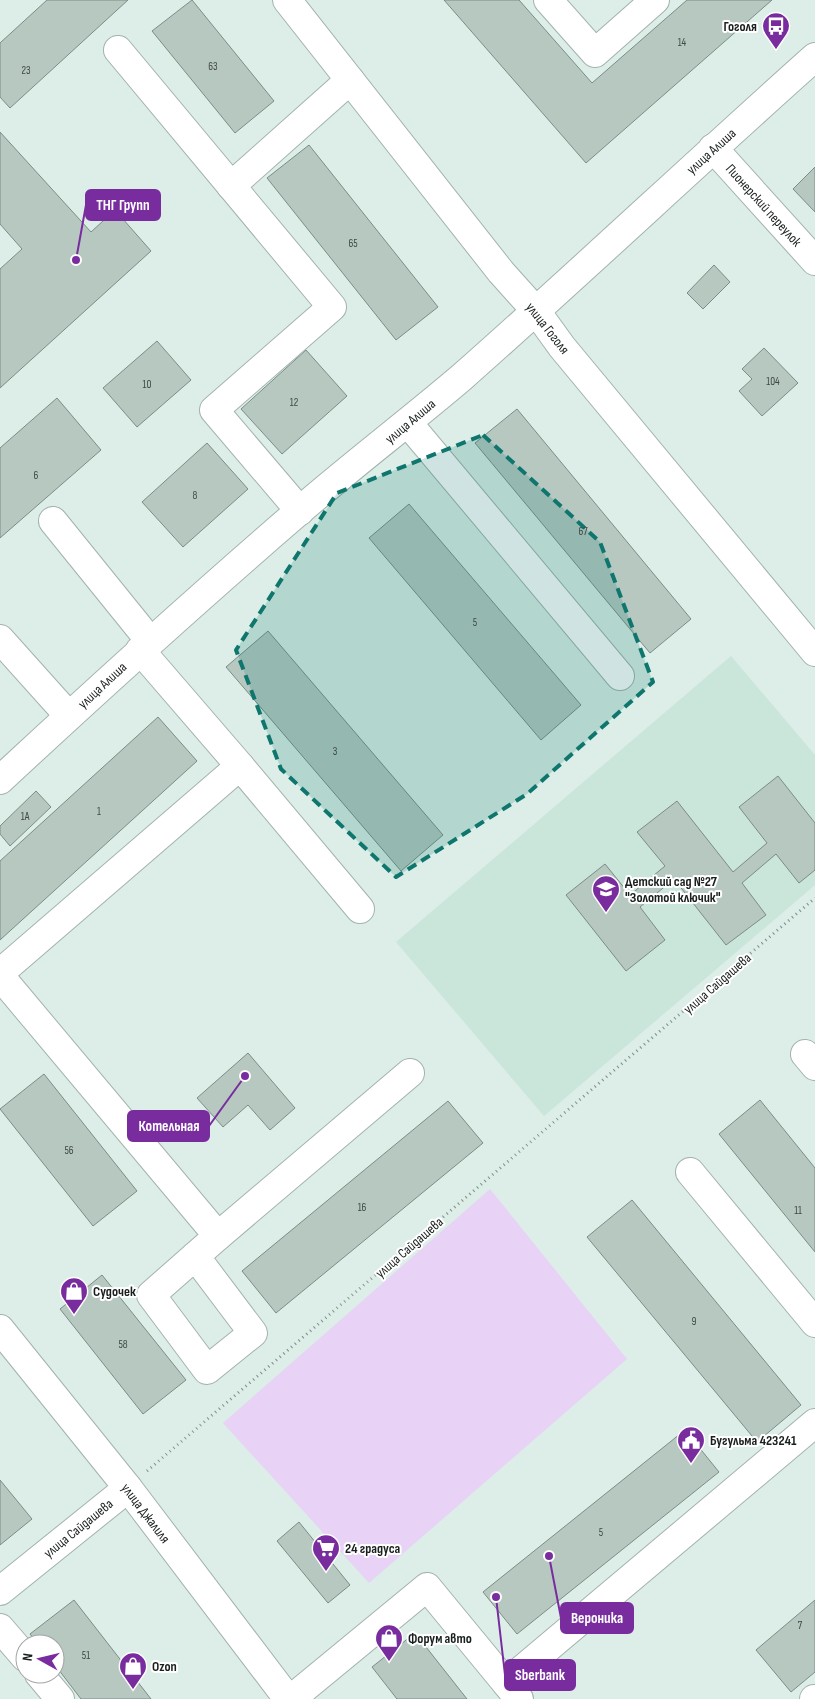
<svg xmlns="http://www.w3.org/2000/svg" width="815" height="1699" viewBox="0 0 815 1699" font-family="'Sofia Sans Condensed',sans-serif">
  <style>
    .built { fill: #cae5da }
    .green { fill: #e8d2f6 }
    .building { fill: #b7c8c1; stroke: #7c8c86 }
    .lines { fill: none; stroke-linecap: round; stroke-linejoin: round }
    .minor-casing { stroke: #a2b3ad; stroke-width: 30 }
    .major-casing { stroke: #a2b3ad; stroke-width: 30 }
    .path { stroke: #828f8a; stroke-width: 3; stroke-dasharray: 1 4; stroke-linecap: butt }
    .minor { stroke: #fff; stroke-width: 28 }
    .major { stroke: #fff; stroke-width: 28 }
    .marked { fill: #0f766e; fill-opacity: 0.2; stroke: #0f766e; stroke-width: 4; stroke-dasharray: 10 6; stroke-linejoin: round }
    .labels { text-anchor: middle; stroke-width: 4; stroke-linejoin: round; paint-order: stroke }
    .number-label { font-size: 11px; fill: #404945 }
    .poi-label { font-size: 14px; font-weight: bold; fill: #181f1c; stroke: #fff; text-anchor: start }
    .street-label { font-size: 14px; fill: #181f1c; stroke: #fff }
    .leader { fill: none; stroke: #792c9e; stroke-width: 2 }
    .callout-dot { fill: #792c9e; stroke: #fff; stroke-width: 2 }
    .callout { fill: #792c9e; stroke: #792c9e; stroke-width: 2 }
    .callout-label { font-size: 15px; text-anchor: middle; font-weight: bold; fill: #fff }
  </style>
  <rect width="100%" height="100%" fill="#dceee7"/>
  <!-- built -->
  <polygon class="built" points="731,656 815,755 815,885 544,1116 396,942"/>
  <!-- green -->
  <polygon class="green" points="490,1189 627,1359 369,1583 223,1423"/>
  <!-- building -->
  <g class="building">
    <polygon points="47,0 128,0 10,108 0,97 0,43"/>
    <polygon points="192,0 274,101 235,133 152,31"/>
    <polygon points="444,0 519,0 592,83 687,0 772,0 586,163"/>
    <polygon points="0,132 91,232 115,210 151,251 0,388 0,269 22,249 0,224"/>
    <polygon points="309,145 438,307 396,340 267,178"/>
    <polygon points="815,167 815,212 793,189"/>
    <polygon points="714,265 730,282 703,309 687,293"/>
    <polygon points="157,341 191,380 137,427 103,388"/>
    <polygon points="764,348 798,383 762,416 739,391 752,379 742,369"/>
    <polygon points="306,350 347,396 282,454 241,409"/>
    <polygon points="57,398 101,450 0,538 0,448"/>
    <polygon points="517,409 691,619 650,653 475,443"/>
    <polygon points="207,443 248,489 183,547 142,502"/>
    <polygon points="409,504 581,705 541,740 369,538"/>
    <polygon points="268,631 443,835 401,871 226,667"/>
    <polygon points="158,717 197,761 0,940 0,861"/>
    <polygon points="778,776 815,823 815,870 799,883 776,854 742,883 766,915 726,945 674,879 640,907 665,940 626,971 566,895 605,864 630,895 665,866 637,832 677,801 733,872 767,843 739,807"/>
    <polygon points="36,791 51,807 10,846 0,834 0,826"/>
    <polygon points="248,1053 295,1108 270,1130 248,1105 223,1127 197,1098"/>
    <polygon points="44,1074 137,1191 93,1226 0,1109"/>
    <polygon points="760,1100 815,1168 815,1252 719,1134"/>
    <polygon points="448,1101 483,1143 276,1313 242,1271"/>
    <polygon points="632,1200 801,1405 757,1442 587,1237"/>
    <polygon points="102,1275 186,1380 143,1414 60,1309"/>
    <polygon points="685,1430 719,1472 517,1634 483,1592"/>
    <polygon points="0,1480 32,1519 0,1545"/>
    <polygon points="299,1522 350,1585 328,1603 277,1541"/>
    <polygon points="74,1600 151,1699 81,1699 55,1665 55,1644 38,1644 30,1634"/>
    <polygon points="815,1600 815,1672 791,1692 756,1650"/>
    <polygon points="415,1633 467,1699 397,1699 372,1667"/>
  </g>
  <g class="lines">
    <!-- minor casing -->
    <g class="minor-casing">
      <g id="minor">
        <polyline points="287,0 501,272 536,311 562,347 815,652"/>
        <polyline points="548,0 595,53 655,0"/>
        <polyline points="118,50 332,307 214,410 300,511"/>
        <polyline points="713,148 815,261"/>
        <polyline points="231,186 350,80"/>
        <polyline points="408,423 620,676"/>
        <polyline points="53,521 150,641"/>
        <polyline points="0,639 69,716"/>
        <polyline points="240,766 360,909"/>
        <path d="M 0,780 C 98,689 196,600 297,513 C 351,466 408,423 462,377 C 581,272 696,163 815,57"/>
        <polyline points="0,973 240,766 140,650"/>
        <polyline points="0,976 218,1236 151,1295 207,1370 253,1333 195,1256"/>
        <polyline points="805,1054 815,1066"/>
        <polyline points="690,1172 815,1323"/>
        <polyline points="218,1236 410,1073"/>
        <polyline points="0,1591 128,1488"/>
        <polyline points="0,1628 25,1657"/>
        <polyline points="39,1674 60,1699"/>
        <polyline points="291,1699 427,1587 506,1683"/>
        <polyline points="519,1699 506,1683 815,1423"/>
        <polyline points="814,1699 815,1699"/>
      </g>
    </g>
    <!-- major casing -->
    <g class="major-casing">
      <polyline id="major" points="0,1329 128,1488 288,1699"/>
    </g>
    <!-- path -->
    <polyline class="path" points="147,1471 815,898"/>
    <!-- minor -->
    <use href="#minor" class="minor"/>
    <!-- major -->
    <use href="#major" class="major"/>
  </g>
  <!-- marked area -->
  <path class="marked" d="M 483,435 L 600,542 L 653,682 L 527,794 L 396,877 L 281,769 L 236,650 L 337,493 Z"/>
  <!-- icons -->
  <defs>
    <g id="bus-pin" transform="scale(1.4375)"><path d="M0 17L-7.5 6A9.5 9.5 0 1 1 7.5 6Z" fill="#792c9e" stroke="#fff"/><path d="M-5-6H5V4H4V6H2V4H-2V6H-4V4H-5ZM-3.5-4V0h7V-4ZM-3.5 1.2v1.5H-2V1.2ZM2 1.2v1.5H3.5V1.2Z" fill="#fff"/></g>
    <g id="school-pin" transform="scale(1.4375)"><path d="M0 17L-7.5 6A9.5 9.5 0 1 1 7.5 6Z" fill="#792c9e" stroke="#fff"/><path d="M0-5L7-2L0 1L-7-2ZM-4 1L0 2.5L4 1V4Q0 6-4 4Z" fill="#fff"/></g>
    <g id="shop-pin" transform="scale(1.4375)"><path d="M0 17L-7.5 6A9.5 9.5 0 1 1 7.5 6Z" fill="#792c9e" stroke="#fff"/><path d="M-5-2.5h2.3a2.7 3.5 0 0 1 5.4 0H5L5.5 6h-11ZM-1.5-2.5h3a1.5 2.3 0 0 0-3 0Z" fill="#fff"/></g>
    <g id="civic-pin" transform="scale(1.4375)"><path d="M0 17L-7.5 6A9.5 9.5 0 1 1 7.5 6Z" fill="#792c9e" stroke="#fff"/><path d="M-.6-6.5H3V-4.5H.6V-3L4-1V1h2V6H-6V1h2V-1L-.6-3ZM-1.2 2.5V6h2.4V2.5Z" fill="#fff"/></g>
    <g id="supermarket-pin" transform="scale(1.4375)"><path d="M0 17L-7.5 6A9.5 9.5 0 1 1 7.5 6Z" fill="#792c9e" stroke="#fff"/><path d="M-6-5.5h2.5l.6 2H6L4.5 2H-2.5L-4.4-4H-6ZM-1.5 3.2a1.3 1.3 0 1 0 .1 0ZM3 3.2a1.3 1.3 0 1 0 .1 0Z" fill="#fff"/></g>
  </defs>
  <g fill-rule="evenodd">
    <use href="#bus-pin" x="776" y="26"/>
    <use href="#school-pin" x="606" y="889"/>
    <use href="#shop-pin" x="74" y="1291"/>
    <use href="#civic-pin" x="691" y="1440"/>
    <use href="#supermarket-pin" x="326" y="1548"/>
    <use href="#shop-pin" x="389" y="1638"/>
    <use href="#shop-pin" x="133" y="1666"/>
  </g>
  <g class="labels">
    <!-- number labels -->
    <g class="number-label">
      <text x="682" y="46">14</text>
      <text x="213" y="70">63</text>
      <text x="26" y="74">23</text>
      <text x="353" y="247">65</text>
      <text x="773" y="385">104</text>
      <text x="147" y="388">10</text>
      <text x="294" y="406">12</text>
      <text x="36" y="479">6</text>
      <text x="195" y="499">8</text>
      <text x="583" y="535">67</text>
      <text x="475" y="626">5</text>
      <text x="335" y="755">3</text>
      <text x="99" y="815">1</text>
      <text x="25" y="820">1А</text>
      <text x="69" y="1154">56</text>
      <text x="362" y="1211">16</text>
      <text x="798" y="1214">11</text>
      <text x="694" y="1325">9</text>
      <text x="123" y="1348">58</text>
      <text x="601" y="1536">5</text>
      <text x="800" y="1629">7</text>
      <text x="86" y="1659">51</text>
    </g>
    <!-- poi labels -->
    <g class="poi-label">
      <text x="757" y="31" text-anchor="end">Гоголя</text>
      <text x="625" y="886">Детский сад №27<tspan x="625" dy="16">"Золотой ключик"</tspan></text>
      <text x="93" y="1296">Судочек</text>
      <text x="710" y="1445">Бугульма 423241</text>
      <text x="345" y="1553">24 градуса</text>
      <text x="408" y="1643">Форум авто</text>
      <text x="152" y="1671">Ozon</text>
    </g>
    <!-- street labels -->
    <g class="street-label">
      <text transform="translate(711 151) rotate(-42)" y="5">улица Алиша</text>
      <text transform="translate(764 205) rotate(48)" y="5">Пионерский переулок</text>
      <text transform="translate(548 328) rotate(52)" y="5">улица Гоголя</text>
      <text transform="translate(410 421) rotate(-40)" y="5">улица Алиша</text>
      <text transform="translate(102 685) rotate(-43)" y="5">улица Алиша</text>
      <text transform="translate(717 983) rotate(-41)" y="5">улица Сайдашева</text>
      <text transform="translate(409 1247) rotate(-41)" y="5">улица Сайдашева</text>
      <text transform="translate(146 1513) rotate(53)" y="5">улица Джалиля</text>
      <text transform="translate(78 1528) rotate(-39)" y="5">улица Сайдашева</text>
    </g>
  </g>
  <!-- callouts -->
  <path class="leader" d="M76 260L86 205M245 1076L209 1126M549 1556L561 1618M496 1597L505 1675"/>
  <g class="callout-dot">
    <circle cx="76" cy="260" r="5"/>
    <circle cx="245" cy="1076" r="5"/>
    <circle cx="549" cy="1556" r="5"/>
    <circle cx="496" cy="1597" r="5"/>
  </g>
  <g class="callout">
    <rect x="86" y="190" width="74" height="30" rx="5"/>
    <rect x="128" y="1111" width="81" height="30" rx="5"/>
    <rect x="561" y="1603" width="72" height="30" rx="5"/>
    <rect x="505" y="1660" width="70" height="30" rx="5"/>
  </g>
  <g class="callout-label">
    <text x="123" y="210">ТНГ Групп</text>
    <text x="169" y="1131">Котельная</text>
    <text x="597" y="1623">Вероника</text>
    <text x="540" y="1680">Sberbank</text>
  </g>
  <!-- north arrow -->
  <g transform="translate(40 1659) rotate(278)"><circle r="24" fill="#ffffff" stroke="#a3a5a4"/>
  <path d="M0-4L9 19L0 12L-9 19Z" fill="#792c9e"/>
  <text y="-8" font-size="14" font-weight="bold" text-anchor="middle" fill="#181f1c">N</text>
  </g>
</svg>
